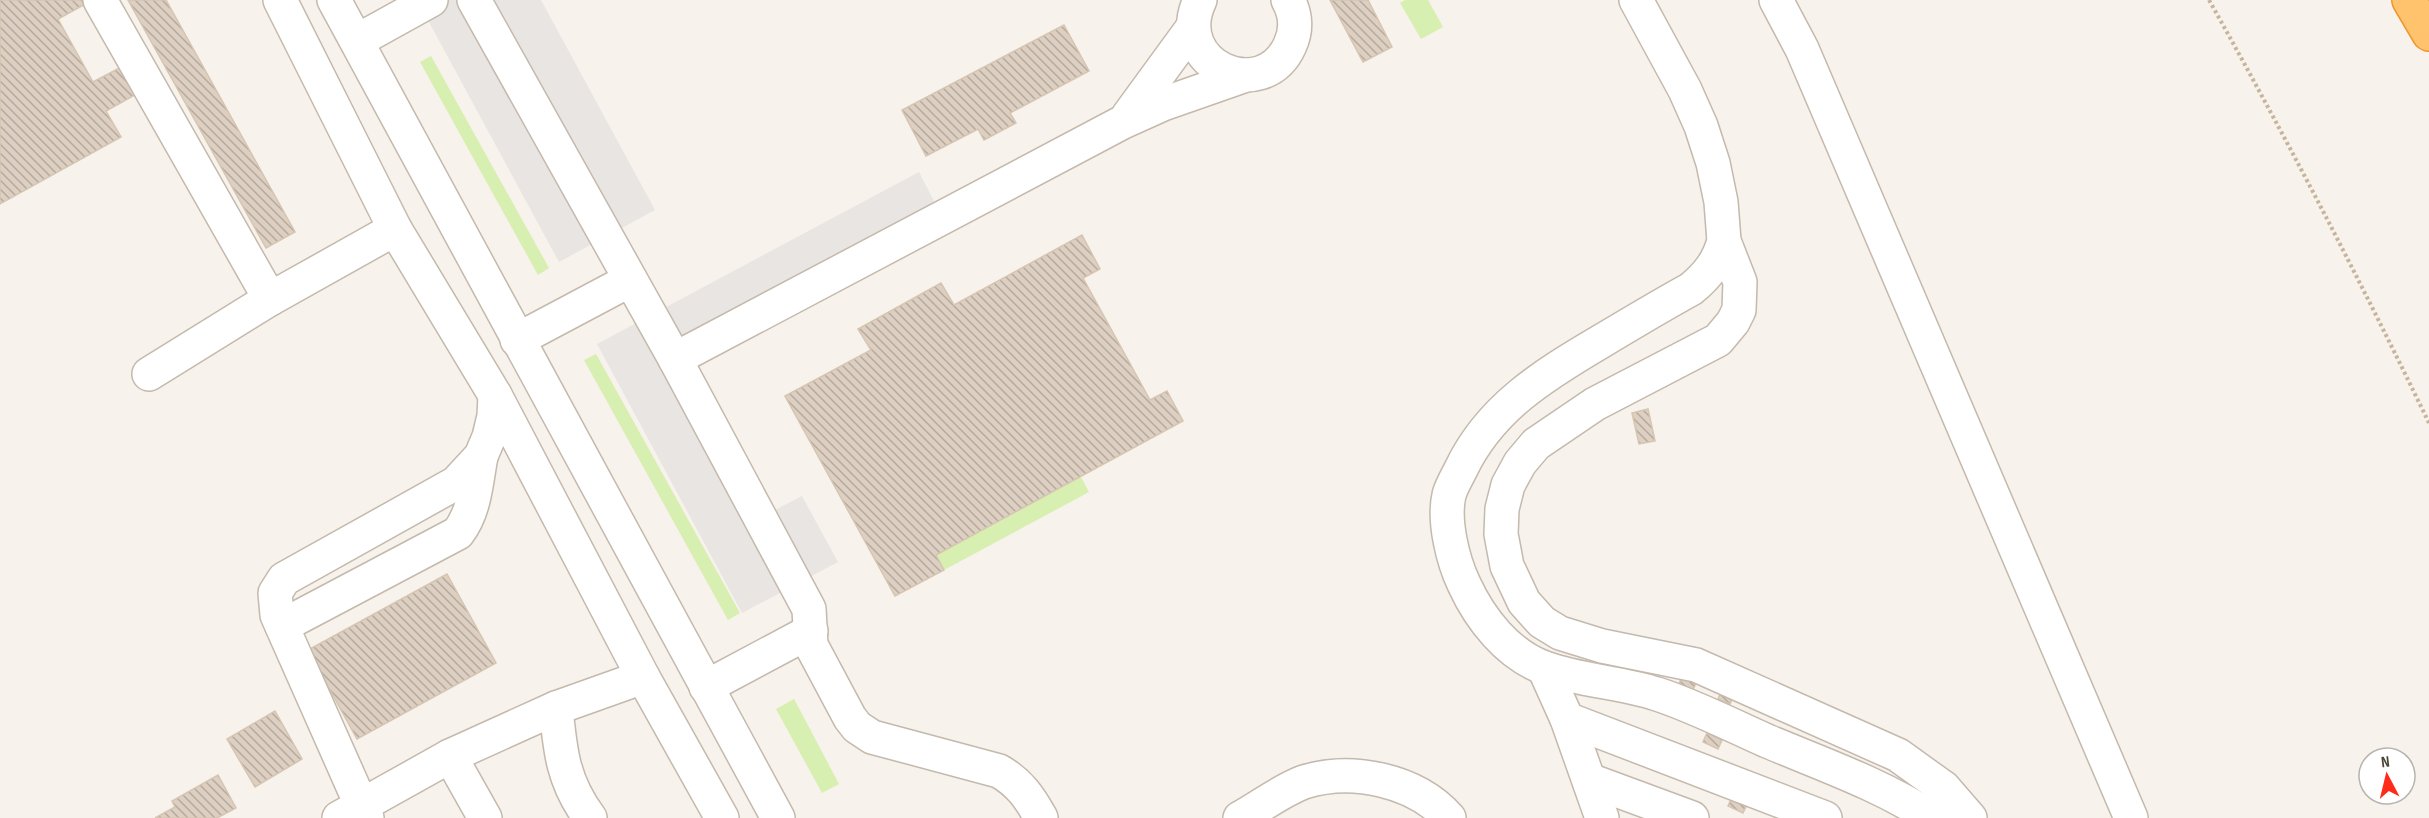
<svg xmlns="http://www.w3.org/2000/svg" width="2429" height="818" viewBox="0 0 2429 818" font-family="'Sofia Sans Condensed',sans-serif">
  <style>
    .grass { fill: #d7efb0 }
    .parking { fill: #e8e5e2 }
    .building { fill: url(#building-back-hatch); stroke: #d6c5b1; stroke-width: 1.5 }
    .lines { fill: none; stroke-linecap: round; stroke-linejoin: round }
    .minor-casing { stroke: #c4b9ac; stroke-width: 36 }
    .highway-casing { stroke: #ef982d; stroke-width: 36 }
    .path { stroke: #c7b49b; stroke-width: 4; stroke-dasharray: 3 3; stroke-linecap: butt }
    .minor { stroke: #fff; stroke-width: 33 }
    .highway { stroke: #ffc36e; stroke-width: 33 }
  </style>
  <defs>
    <pattern id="building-back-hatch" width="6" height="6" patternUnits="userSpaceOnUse" patternTransform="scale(1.5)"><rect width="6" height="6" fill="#ddd0c2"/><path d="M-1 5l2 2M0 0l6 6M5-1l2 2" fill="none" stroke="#b5aa9e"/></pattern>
  </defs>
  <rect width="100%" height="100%" fill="#f7f2eb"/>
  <!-- grass -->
  <g class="grass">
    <polygon points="1405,0 1428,0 1443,27 1421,39 1400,3"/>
    <polygon points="431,56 549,268 538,275 420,62"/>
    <polygon points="596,354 740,613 728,620 584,360"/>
    <polygon points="1081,477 1089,492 944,570 936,555"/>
    <polygon points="794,699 839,784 822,793 776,709"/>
  </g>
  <!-- parking -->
  <g class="parking">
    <polygon points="417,0 541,0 655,210 559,262"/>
    <polygon points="919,172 935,203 682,338 775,510 802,496 838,562 742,613 597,344"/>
  </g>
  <!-- building -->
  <g class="building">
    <polygon points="0,0 88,0 89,2 58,19 93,82 125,65 140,92 106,111 121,137 0,204"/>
    <polygon points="128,0 166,0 295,232 266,248"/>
    <polygon points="1330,0 1368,0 1392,47 1363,62"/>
    <polygon points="1064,25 1089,71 1010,113 1016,123 984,140 978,129 926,156 902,110"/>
    <polygon points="1082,235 1100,269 1083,278 1150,400 1167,391 1183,421 936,555 944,570 895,596 785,396 871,350 858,329 941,283 954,305"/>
    <polygon points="1648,409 1655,441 1639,444 1632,413"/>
    <polygon points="447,574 496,663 357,739 308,650"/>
    <polygon points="1683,673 1698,678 1693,690 1679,684"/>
    <polygon points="1723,687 1735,692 1730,704 1718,699"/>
    <polygon points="275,711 302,759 255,787 227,739"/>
    <polygon points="1707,733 1722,740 1718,749 1703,742"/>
    <polygon points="218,775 236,808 217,818 155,818 175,807 172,801"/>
    <polygon points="1733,795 1748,802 1743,813 1728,806"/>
  </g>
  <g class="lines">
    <!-- minor casing -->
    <g class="minor-casing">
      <g id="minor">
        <polyline points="100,0 270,299"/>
        <polyline points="280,0 395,229 495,395 643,677 722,818"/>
        <polyline points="334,0 778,818"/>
        <path d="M 474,0 L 675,359 L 809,609 L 811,645 L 850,718 L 857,727 L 872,737 L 999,771 C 1020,783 1030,798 1041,818"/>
        <path d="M 1200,0 C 1169,65 1263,106 1290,45 C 1297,30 1296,14 1288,0"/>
        <polyline points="1636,0 1685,90 1701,126 1713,163 1721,202 1724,241 1740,282 1739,310 1733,322 1718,340 1595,404 1536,444 1520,463 1508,485 1502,509 1501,534 1507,566 1524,602 1542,622 1560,633 1602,646 1696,665 1898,755 1944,788 1970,818"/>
        <polyline points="1776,0 1802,49 2131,818"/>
        <polyline points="357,41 431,0"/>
        <polyline points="1128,116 1193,27"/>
        <path d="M 1724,241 C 1718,262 1708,275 1691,289 C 1660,306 1630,324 1600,342 C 1544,375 1490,408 1461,469 C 1457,477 1451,487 1449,495 C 1443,521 1453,561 1464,584 C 1480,619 1508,655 1545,668 C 1581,681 1620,682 1657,694 C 1694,706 1731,725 1767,741 C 1822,764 1882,785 1932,818"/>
        <polyline points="517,340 630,280"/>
        <polyline points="675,359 1123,122 1163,104 1246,75"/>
        <polyline points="149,374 270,299 395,229"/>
        <path d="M 282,626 L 458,533 C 475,511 476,483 481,456"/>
        <polyline points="1544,668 1567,719 1602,818"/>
        <polyline points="706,687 811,631"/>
        <path d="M 556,708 C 560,751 563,782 590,818"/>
        <polyline points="1567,719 1825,818"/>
        <polyline points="450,756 485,818"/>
        <polyline points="1589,780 1692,818"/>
        <polyline points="339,818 450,756 556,708 643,677"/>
        <polyline points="367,818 277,615 275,593 284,579 456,483 481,456 489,437 494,416 495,395"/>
        <path d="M 1240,818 C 1260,807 1282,790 1304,782 C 1352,767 1415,780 1449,818"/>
      </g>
    </g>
    <!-- highway casing -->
    <g class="highway-casing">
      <polyline id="highway" points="2409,0 2429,34"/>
    </g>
    <!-- path -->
    <path class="path" d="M 2209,0 C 2287,139 2360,280 2429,423"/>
    <!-- minor -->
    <use href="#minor" class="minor"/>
    <!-- highway -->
    <use href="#highway" class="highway"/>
  </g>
  <!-- north arrow -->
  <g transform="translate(2387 776) rotate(353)"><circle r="28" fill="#ffffff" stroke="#b7b4af" stroke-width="1.5"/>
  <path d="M0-4.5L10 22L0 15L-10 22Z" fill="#ff2a1a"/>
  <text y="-9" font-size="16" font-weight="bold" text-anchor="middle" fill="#4c4337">N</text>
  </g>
</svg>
